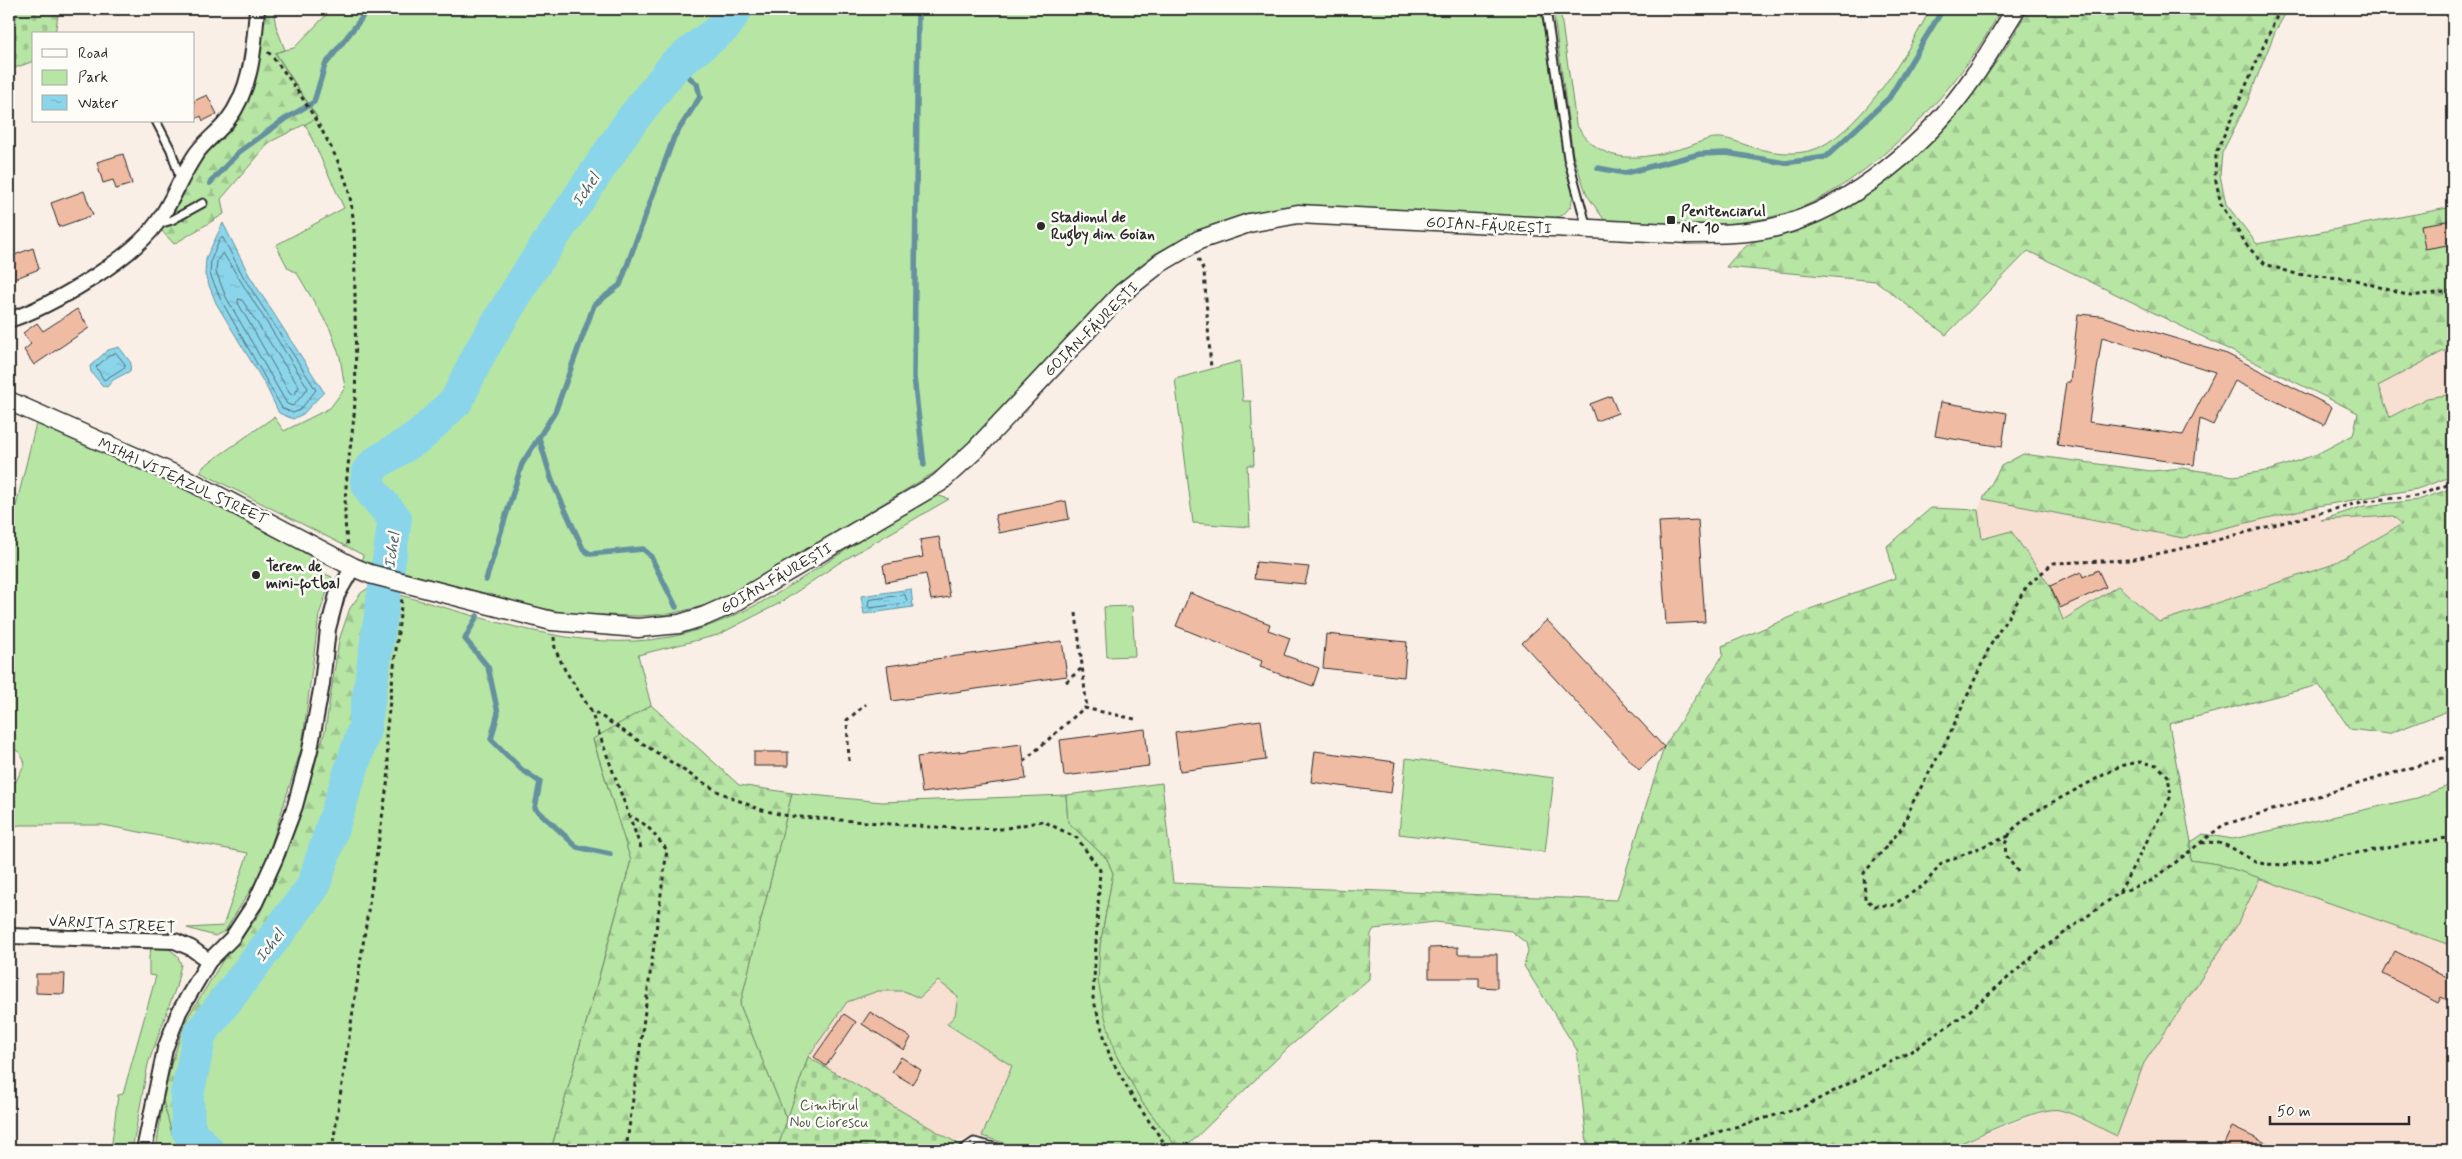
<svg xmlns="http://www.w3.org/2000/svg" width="2462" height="1159" viewBox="0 0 2462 1159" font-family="Mynerve,sans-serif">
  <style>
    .built { fill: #f7dfd2 }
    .green { fill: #b6e5a4; stroke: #708868 }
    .forest { fill: url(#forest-firs); stroke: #708868 }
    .cemetery { fill: url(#cemetery-stones); stroke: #708868 }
    .water { fill: url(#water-ripples); stroke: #65919e }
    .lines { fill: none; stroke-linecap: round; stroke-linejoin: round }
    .shore { stroke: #516f78; stroke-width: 1 }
    .stream { stroke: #65919e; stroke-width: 5.5 }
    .river { stroke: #8bd5eb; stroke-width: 34 }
    .building { fill: #f0bba3; stroke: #2b2b2b; fill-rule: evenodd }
    .service-casing { stroke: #2b2b2b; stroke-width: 11 }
    .minor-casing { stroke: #2b2b2b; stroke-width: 18 }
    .tertiary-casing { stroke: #2b2b2b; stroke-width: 21 }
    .path { stroke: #2b2b2b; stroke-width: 3; stroke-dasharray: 4 4; stroke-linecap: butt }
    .service { stroke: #fdfcf7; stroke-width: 7 }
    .minor { stroke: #fdfcf7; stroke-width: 14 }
    .tertiary { stroke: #fdfcf7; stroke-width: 18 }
    .poi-dot { fill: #2b2b2b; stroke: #fdfcf7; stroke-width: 2 }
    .labels { text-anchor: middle; stroke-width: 5; stroke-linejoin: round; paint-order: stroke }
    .poi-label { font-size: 15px; font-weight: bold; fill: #2b2b2b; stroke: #fdfcf7; text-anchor: start }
    .street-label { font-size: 15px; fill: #2b2b2b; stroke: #fdfcf7 }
    .park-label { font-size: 15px; fill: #4e5a49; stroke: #fdfcf7 }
    .water-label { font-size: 16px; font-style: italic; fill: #485e65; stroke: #fdfcf7 }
  </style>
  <defs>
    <pattern id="forest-firs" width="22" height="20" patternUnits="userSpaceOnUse" patternTransform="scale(1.25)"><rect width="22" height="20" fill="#b6e5a4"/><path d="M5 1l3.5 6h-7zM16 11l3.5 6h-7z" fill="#9dc58d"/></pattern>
    <pattern id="cemetery-stones" width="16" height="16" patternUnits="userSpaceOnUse" patternTransform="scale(1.25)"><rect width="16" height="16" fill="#b6e5a4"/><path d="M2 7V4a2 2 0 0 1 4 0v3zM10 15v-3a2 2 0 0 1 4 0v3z" fill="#9dc58d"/></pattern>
    <pattern id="water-ripples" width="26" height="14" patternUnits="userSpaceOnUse" patternTransform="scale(1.25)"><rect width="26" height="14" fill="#8bd5eb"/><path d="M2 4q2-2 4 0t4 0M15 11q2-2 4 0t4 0" fill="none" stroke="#78b7ca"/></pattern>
  </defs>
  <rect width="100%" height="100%" fill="#faefe6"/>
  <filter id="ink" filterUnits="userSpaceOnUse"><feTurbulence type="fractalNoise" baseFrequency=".02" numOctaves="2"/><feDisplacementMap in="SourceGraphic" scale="10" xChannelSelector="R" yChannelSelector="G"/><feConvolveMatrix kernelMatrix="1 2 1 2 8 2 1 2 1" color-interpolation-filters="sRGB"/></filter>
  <g filter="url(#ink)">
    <!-- built -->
    <g class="built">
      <polygon points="2453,348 2453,394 2427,398 2390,417 2378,386 2442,352"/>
      <polygon points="1983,499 2183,538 2318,506 2321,520 2393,516 2402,524 2331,565 2159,622 2118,586 2063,620 2060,608 1982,539 1978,510"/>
      <polygon points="2260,878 2453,946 2453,1150 1951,1150 1954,1146 2048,1110 2059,1109 2117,1136 2144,1063 2236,927"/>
      <polygon points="938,981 958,996 955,1015 947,1025 1012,1066 982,1136 954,1142 808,1057 847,1002 878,991 905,991"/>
    </g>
    <!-- green -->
    <g class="green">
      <polygon points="332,9 1541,9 1564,159 1573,194 1571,206 1563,215 1551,219 1300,206 1248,213 1195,232 1156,253 1114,287 962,451 945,466 739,591 711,604 670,614 638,616 572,614 539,608 362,561 363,555 200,472 204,466 274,417 284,431 330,408 345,388 340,357 330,329 297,273 288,268 276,245 344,208 305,124 317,117 275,52 294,48"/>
      <path d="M 1553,9 L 1560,9 L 1576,124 C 1603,169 1643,159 1687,147 C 1696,144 1707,138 1716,138 C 1727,137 1739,143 1749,146 C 1770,153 1799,157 1820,147 C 1864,125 1909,52 1930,9 L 2001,9 C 1964,83 1875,179 1797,209 C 1737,232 1668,224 1605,221 L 1587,195 L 1573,155 Z"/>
      <polygon points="1240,361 1243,401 1251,401 1254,465 1247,465 1250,527 1193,523 1175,379"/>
      <polygon points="36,423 240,513 319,562 314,569 332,577 319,615 302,746 269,852 256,881 225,931 215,936 187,928 223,926 248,853 103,825 19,825 9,829 9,795 25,763 20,753 9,745 9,527 11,527"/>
      <path d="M 936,495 L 949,499 L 839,563 L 780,603 L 718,635 L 638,655 L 651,705 L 593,740 L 631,860 L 551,1150 L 225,1150 L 195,1111 L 199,1079 L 220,1027 L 320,889 L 374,726 L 396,594 C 484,617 578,654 670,637 C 704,631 749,610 778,593 C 832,561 881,524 936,495 Z"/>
      <polygon points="1132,606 1135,656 1107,657 1104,607"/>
      <polygon points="1406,758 1554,778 1545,852 1399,834"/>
      <polygon points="2453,784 2453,946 2218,864 2190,860 2191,842 2203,834 2233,839 2417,798"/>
      <polygon points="792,793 882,802 1066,795 1068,822 1107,859 1113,873 1100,946 1115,1053 1142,1102 1179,1150 1025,1150 982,1136 1012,1066 947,1024 955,1015 958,996 938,981 919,998 904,991 878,991 847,1002 808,1057 787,1121 740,1005"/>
      <polygon points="152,945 169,949 177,955 181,964 176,987 148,1064 132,1150 111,1150 118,1095 123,1094 156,976 149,975 149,957"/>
      <polygon points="163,1100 172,1134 182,1150 156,1150"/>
    </g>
    <!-- forest -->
    <g class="forest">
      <polygon points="262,9 273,9 276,26 285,50 275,53 317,118 270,142 221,199 224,214 174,244 160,229 195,165 238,117 253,88 259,50"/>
      <path d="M 2028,9 L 2288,9 L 2275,32 L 2246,105 L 2222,153 L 2220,175 L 2226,204 L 2257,244 L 2453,207 L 2453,348 L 2442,352 L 2378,386 L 2390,417 L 2427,398 L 2453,394 L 2453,476 L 2417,489 L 2318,506 L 2183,538 L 1983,499 L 2001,466 L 2023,454 L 2151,471 L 2182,468 L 2234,476 L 2271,470 L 2317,454 L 2353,435 L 2358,413 L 2028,251 L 1946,335 L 1876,281 L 1726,267 C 1735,256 1745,245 1757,240 C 1768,235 1782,233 1794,230 C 1812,225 1831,217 1847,208 C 1917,169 1992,80 2028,9 Z"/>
      <path d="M 2453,488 L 2453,709 L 2388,734 L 2350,729 L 2319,685 L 2169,724 L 2191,842 L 2190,860 L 2218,864 L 2260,878 L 2236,927 L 2144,1063 L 2117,1136 C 2099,1128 2079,1115 2060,1110 C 2042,1105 1974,1138 1954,1146 L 1951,1150 L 1598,1150 L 1587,1144 L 1577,1050 L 1524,966 L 1528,951 L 1526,943 L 1511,931 L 1435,922 L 1374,929 L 1371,934 L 1369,979 L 1289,1047 L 1183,1150 L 1179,1150 L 1142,1102 L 1115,1053 L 1104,1013 L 1098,980 L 1100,946 L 1113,873 L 1107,859 L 1068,822 L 1066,795 L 1162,783 L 1173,883 L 1617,900 L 1664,747 L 1723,655 L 1722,646 L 1810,609 L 1895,578 L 1887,546 L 1931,508 L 1978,510 L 1982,539 L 2011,531 L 2050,586 L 2063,620 L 2118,586 L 2159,622 L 2331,565 L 2402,524 L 2393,516 L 2321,520 L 2364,506 L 2418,500 Z"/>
      <polygon points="371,586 396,594 374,726 320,889 220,1027 199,1079 195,1111 225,1150 182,1150 172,1134 163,1100 171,1065 185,1022 223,960 259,915 286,855 325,731 339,640 350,608 361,593"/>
      <polygon points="651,705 739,785 792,793 740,1005 787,1121 777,1150 551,1150 631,861 593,739"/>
    </g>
    <!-- cemetery -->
    <g class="cemetery">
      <polygon points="9,9 59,9 55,34 34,34 34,61 9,70"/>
      <polygon points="808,1057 969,1150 777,1150"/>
    </g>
    <!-- water -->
    <g class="water">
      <polygon points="223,223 249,275 324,392 303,414 293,419 279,413 266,386 216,303 205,275 206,258"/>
      <polygon points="119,347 131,363 130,371 113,380 107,387 103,386 91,372 90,366 108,350"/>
      <polygon points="911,589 913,607 864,614 861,596"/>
    </g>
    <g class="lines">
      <!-- shore -->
      <g class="shore">
        <polygon points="223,238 244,278 316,390 300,410 293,413 282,408 221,300 210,274 211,260 220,239"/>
        <polygon points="223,253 308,388 293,406 287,404 226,297 216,272 217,261"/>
        <polygon points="239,299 242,300 299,387 294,395 290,394 238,303"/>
        <polygon points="116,353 125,364 125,367 104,380 96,367 110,355"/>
        <polygon points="905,595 907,601 906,603 870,608 868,606 869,600"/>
      </g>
      <!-- stream -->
      <g class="stream">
        <polyline points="918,9 914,377 924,465"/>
        <polyline points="1598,168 1625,173 1700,154 1727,153 1785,163 1826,157 1889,98 1943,9"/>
        <polyline points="210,183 239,152 285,119 314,102 325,65 361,19 366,9"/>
        <polyline points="539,438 552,481 583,549 590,554 643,549 650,555 676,607"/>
        <polyline points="486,580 522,464 555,412 594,305 620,285 674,137 700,97 697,84 675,65"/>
        <polyline points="477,616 465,639 488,667 498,713 491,739 521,769 540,782 535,808 577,847 610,854"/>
      </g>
      <!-- river -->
      <polyline class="river" points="207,1150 188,1130 187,1095 200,1034 313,887 364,730 395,519 373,493 367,482 368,472 376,463 420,436 457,400 479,354 529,272 631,121 675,65 725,26 736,9"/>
    </g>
    <!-- building -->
    <g class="building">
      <polygon points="207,95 217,114 203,121 201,116 194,120 194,101"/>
      <polygon points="123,154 132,184 116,189 113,180 103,183 97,162"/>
      <polygon points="84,191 93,215 59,227 51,203"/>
      <polygon points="2453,220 2453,244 2425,249 2421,225"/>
      <polygon points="33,248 39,269 14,279 9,266 9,257"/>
      <polygon points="77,309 89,328 34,365 24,350 31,344 23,333 37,323 43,331"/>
      <path d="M 2078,314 L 2101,316 L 2227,354 L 2332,407 L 2324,425 L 2235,381 L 2213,425 L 2200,419 L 2194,465 L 2057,445 L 2066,382 L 2070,382 ZM 2102,337 L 2215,372 L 2183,435 L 2089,422 Z"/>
      <polygon points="1611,396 1618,413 1596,421 1590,404"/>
      <polygon points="1941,402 2007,413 2002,447 1935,436"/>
      <polygon points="1066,501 1069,519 999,533 995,515"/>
      <polygon points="1698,520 1705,622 1666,624 1659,522"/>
      <polygon points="939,537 950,597 931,600 926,574 886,582 883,565 923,557 920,540"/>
      <polygon points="1256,562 1309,567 1305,584 1254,579"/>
      <polygon points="2098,570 2106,587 2060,608 2050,586 2081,572 2083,577"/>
      <polygon points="1190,593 1270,624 1268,630 1290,638 1284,655 1319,668 1313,686 1260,667 1262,661 1176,626"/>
      <polygon points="1547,620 1664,747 1639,770 1522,643"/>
      <polygon points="1326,634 1407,642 1404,677 1323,668"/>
      <polygon points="1062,641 1067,676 892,701 887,666"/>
      <polygon points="1261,720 1266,760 1180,771 1175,732"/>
      <polygon points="1145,729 1149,766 1064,776 1060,740"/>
      <polygon points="1022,744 1026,779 922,793 917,757"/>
      <polygon points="1315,751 1395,762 1391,793 1311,782"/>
      <rect x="754" y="752" width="34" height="14"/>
      <polygon points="1458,947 1458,954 1497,954 1497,988 1479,987 1479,978 1429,978 1429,948"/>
      <polygon points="2395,951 2453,981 2453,993 2449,1001 2441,997 2438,1003 2383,974"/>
      <polygon points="36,974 65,974 64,994 36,993"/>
      <polygon points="870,1012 911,1038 904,1050 862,1024"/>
      <polygon points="844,1014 856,1022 826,1066 814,1057"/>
      <polygon points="901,1057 921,1070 912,1084 892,1072"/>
      <polygon points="2232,1127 2281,1150 2221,1150"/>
    </g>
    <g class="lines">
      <!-- service casing -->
      <g class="service-casing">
        <g id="service">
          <polyline points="1546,9 1568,158 1587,228"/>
          <polyline points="156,121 171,150 180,178"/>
          <polyline points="159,224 172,220 203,203"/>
          <polyline points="962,1150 974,1142 1006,1150"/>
        </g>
      </g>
      <!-- minor casing -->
      <g class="minor-casing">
        <g id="minor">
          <path d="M 9,320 C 52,306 130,260 157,223 C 172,203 180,178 194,157 C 202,143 217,134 227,121 C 252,89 254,47 257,9"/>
          <polyline points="9,936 175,941 191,948 209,961"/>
          <polyline points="144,1150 165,1049 179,1012 209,961 232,938 255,903 275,859 295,806 310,750 322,684 328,629 337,595 353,567"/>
        </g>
      </g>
      <!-- tertiary casing -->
      <g class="tertiary-casing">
        <path id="tertiary" d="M 9,401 L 192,482 L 353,567 L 370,574 L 552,621 L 638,628 L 679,624 L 705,616 L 732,604 L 939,483 L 976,449 L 1122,293 L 1160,263 L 1199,240 L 1249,223 L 1298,214 L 1689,234 C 1718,234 1748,234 1776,227 C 1854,207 1929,142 1974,76 C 1989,54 2002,31 2016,9"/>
      </g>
      <!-- path -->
      <g class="path">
        <polyline points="2280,9 2216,153 2215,177 2221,204 2248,247 2265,264 2296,274 2352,279 2410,296 2453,291"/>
        <path d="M 268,52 C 292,77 338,152 347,185 C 357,221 354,258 355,295 C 355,335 357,376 354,416 C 350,456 340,506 348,545"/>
        <polyline points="1198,259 1204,271 1211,369"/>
        <polyline points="1076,613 1087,709"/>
        <polyline points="554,637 555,649 565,670 590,709 694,777 719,792 758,809 788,816 931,827 1002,829 1043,821 1077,838 1100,870 1093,998 1110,1057 1133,1098 1169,1150"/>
        <polyline points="1066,682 1082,668"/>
        <polyline points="590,709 641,848"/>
        <polyline points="849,761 847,720 866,704"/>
        <polyline points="1024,761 1084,708 1135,719"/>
        <polyline points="2009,836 1942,863 1924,885 1893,905 1875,906 1865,899 1864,873 1902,828 1913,802 1947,740 1990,646 2027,586 2053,563 2129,560 2198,545 2365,501 2416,496 2453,483"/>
        <path d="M 2201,843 C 2229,839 2236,854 2260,863 C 2268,865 2277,864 2284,865 L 2453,837"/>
        <polyline points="2119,893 2153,880 2223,825 2453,755"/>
        <polyline points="332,1150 389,772 386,735 402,598"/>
        <polyline points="626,1150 667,850 647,826 631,816"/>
        <polyline points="1666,1150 1684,1142 1803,1107 1910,1052 1968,1012 2037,953 2119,893 2171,796 2168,776 2157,765 2139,762 2120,766 2031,814 2011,831 2005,844 2006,856 2019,873"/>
      </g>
      <!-- service -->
      <use href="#service" class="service"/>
      <!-- minor -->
      <use href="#minor" class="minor"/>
      <!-- tertiary -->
      <use href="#tertiary" class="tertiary"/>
    </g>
  </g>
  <!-- markers -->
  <g class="poi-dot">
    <rect x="1666" y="215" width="10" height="10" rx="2.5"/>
    <circle cx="1041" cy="226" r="5"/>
    <circle cx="256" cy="575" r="5"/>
  </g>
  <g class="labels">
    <!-- poi labels -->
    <g class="poi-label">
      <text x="1681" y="216">Penitenciarul<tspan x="1681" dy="17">Nr. 10</tspan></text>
      <text x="1051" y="222">Stadionul de<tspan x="1051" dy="17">Rugby din Goian</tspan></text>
      <text x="266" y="571">Teren de<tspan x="266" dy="17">mini-fotbal</tspan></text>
    </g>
    <!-- street labels -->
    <g class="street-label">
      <text transform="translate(1489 225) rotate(3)" y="5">GOIAN-FĂUREȘTI</text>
      <text transform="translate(1091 329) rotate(-45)" y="5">GOIAN-FĂUREȘTI</text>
      <text transform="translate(183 481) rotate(25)" y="5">MIHAI VITEAZUL STREET</text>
      <text transform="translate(776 578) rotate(-30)" y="5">GOIAN-FĂUREȘTI</text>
      <text transform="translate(112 924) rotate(3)" y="5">VARNIȚA STREET</text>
    </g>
    <!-- park labels -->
    <g class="park-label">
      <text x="829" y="1110">Cimitirul<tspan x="829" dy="17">Nou Ciorescu</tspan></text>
    </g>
    <!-- water labels -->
    <g class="water-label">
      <text transform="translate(585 189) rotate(-56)" y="6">Ichel</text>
      <text transform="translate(391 550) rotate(-82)" y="6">Ichel</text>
      <text transform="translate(269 945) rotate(-52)" y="6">Ichel</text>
    </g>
  </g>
  <!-- margin -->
  <rect width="2462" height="1159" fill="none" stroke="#fdfcf7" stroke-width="30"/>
  <rect x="15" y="15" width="2432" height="1129" fill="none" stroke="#2b2b2b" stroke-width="2" filter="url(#ink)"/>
  <!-- legend -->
  <rect x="32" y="32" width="162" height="90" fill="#fdfcf7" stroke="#a9a8a5"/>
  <rect x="42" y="49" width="25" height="8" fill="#fdfcf7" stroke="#a9a8a5"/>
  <text x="78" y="58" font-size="15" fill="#2b2b2b">Road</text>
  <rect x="42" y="70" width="25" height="15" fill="#b6e5a4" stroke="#a9a8a5"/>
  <text x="78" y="82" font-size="15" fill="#2b2b2b">Park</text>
  <rect x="42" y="95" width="25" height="15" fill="url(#water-ripples)" stroke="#a9a8a5"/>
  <text x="78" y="108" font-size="15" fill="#2b2b2b">Water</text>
  <!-- scale -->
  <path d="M2270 1116v8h139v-8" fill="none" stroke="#2b2b2b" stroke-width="2.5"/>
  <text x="2277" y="1116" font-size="15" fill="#2b2b2b" stroke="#fdfcf7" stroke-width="4" paint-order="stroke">50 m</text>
</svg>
